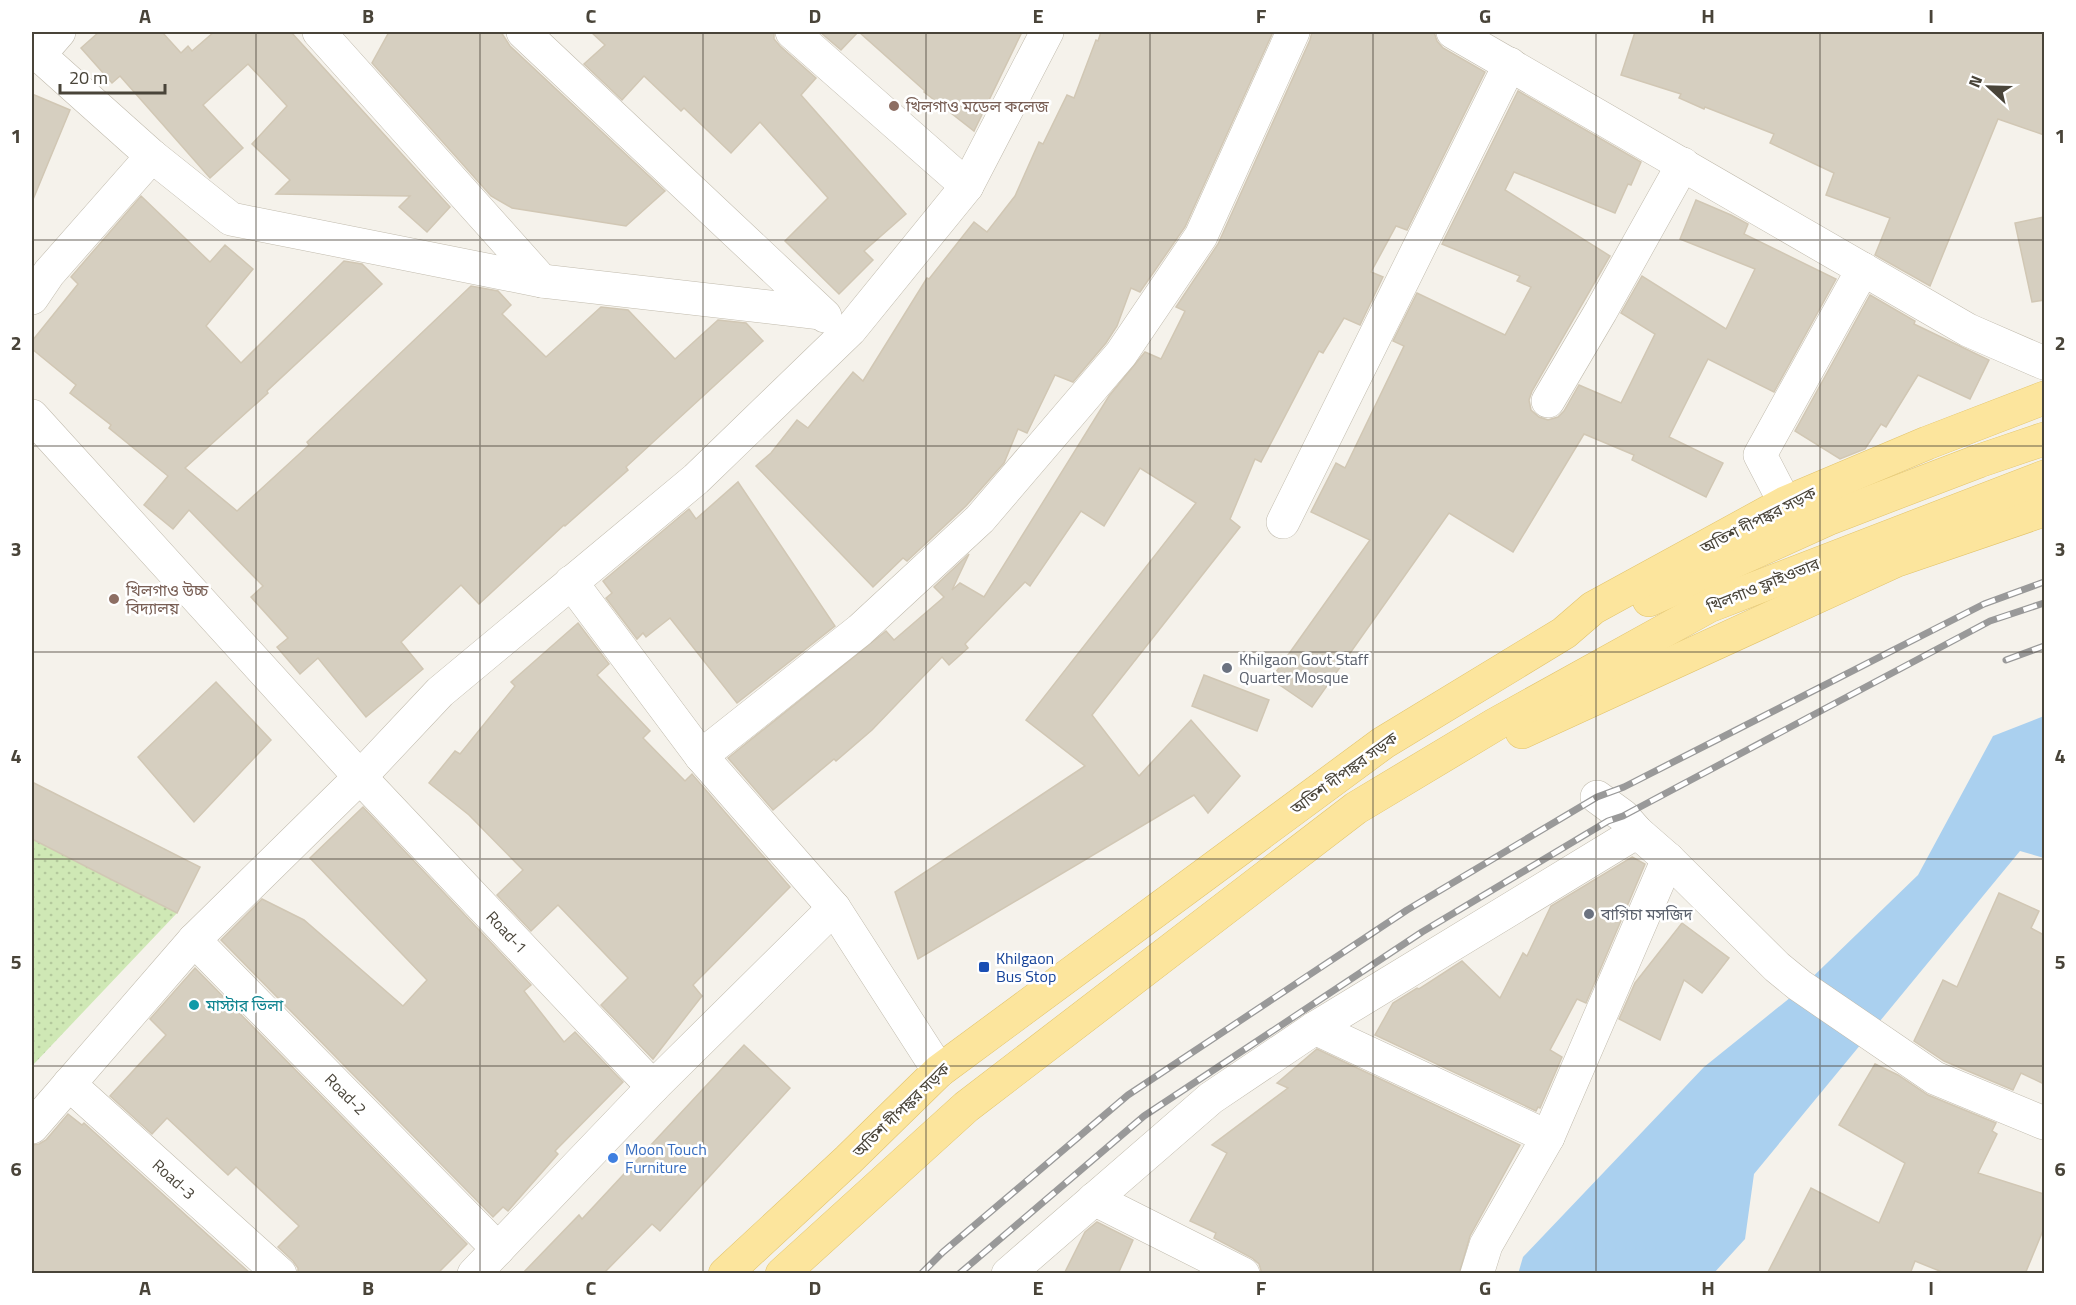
<svg xmlns="http://www.w3.org/2000/svg" width="2076" height="1305" viewBox="0 0 2076 1305" font-family="'Titillium Web','Noto Sans Bengali',sans-serif">
  <style>
    .park { fill: url(#park-dots) }
    .water { fill: #aad0ef }
    .building { fill: #d6cfc0; stroke: #d1c7b4; stroke-width: 1.5 }
    .lines { fill: none; stroke-linecap: round; stroke-linejoin: round }
    .minor-casing { stroke: #c1bbad; stroke-width: 34 }
    .primary-casing { stroke: #e2c46c; stroke-width: 34 }
    .minor { stroke: #fff; stroke-width: 33 }
    .primary { stroke: #fce59d; stroke-width: 33 }
    .rail-casing { stroke: #999; stroke-width: 7 }
    .rail { stroke: #fff; stroke-width: 4.5; stroke-dasharray: 14; stroke-linecap: butt }
    .grid { fill: none; stroke: #494439; stroke-width: 1.5; stroke-opacity: 0.55 }
    .education-dot { fill: #8d6e63; stroke: #fff; stroke-width: 2 }
    .worship-dot { fill: #6b7280; stroke: #fff; stroke-width: 2 }
    .transit-dot { fill: #1a4fb4; stroke: #fff; stroke-width: 2 }
    .culture-dot { fill: #0f9aa8; stroke: #fff; stroke-width: 2 }
    .shop-dot { fill: #3f7fe0; stroke: #fff; stroke-width: 2 }
    .labels { text-anchor: middle; stroke-width: 5; stroke-linejoin: round; paint-order: stroke }
    .education-label { font-size: 16px; fill: #785e54; stroke: #fff; text-anchor: start }
    .street-label { font-size: 16px; fill: #494439; stroke: #fff }
    .worship-label { font-size: 16px; fill: #5b616d; stroke: #fff; text-anchor: start }
    .transit-label { font-size: 16px; fill: #164399; stroke: #fff; text-anchor: start }
    .culture-label { font-size: 16px; fill: #0d838f; stroke: #fff; text-anchor: start }
    .shop-label { font-size: 16px; fill: #366cbe; stroke: #fff; text-anchor: start }
    .neatline { fill: none; stroke: #494439; stroke-width: 2 }
    .grid-label { font-size: 20px; text-anchor: middle; font-weight: bold; fill: #494439 }
  </style>
  <defs>
    <pattern id="park-dots" width="8" height="8" patternUnits="userSpaceOnUse" patternTransform="scale(1.5)"><rect width="8" height="8" fill="#cfe8b5"/><path d="M2 2h.1M6 6h.1" fill="none" stroke="#b3c89c" stroke-width="1.8" stroke-linecap="round"/></pattern>
  </defs>
  <rect width="100%" height="100%" fill="#f5f2eb"/>
  <!-- park -->
  <polygon class="park" points="32,839 177,913 32,1066"/>
  <!-- water -->
  <polygon class="water" points="2044,716 2044,858 2020,851 1754,1174 1745,1239 1714,1273 1518,1274 1523,1257 1704,1067 1796,993 1918,875 1993,736"/>
  <!-- building -->
  <g class="building">
    <polygon points="99,32 162,32 181,53 188,46 192,51 214,32 291,32 450,207 427,232 399,207 410,196 276,194 290,180 252,144 287,106 248,64 203,105 243,148 210,178 120,76 112,83 81,48"/>
    <polygon points="389,32 501,32 510,46 665,191 626,226 512,208 491,196 372,63"/>
    <polygon points="591,32 774,32 774,39 780,46 816,78 801,95 906,214 864,251 873,260 839,294 785,241 828,198 760,122 731,153 684,108 681,111 644,76 622,100 584,64 605,45"/>
    <polygon points="820,32 858,32 841,50"/>
    <polygon points="859,32 1022,32 974,131 924,92 925,91"/>
    <polygon points="1101,32 1273,32 1185,227 1140,292 1131,288 1117,326 1106,343 1073,382 1055,375 1027,433 1018,429 1004,463 966,506 907,561 903,558 873,587 756,466 771,453 797,420 808,428 853,372 863,381 927,278 929,279 974,222 987,232 1015,196 1039,142 1043,144 1067,95 1074,98 1096,40 1098,41"/>
    <polygon points="1312,32 1434,32 1437,41 1443,48 1485,72 1407,230 1396,226 1371,272 1383,277 1360,325 1344,318 1323,353 1319,351 1261,462 1255,459 1230,519 1240,527 1092,715 1139,776 1191,720 1240,776 1208,813 1194,795 918,959 895,892 1085,766 1026,720 1196,503 1140,468 1104,526 1081,511 1030,586 1025,582 965,644 968,648 949,665 942,657 872,730 836,761 834,759 773,810 728,758 886,631 894,640 944,597 934,587 969,554 952,590 960,583 984,597 1109,396 1145,352 1161,359 1185,311 1176,307 1218,244 1310,40"/>
    <polygon points="1635,32 2044,32 2044,135 1998,119 1930,286 1875,255 1890,218 1826,195 1834,173 1770,143 1774,134 1705,107 1704,109 1679,98 1681,94 1621,75"/>
    <polygon points="1518,91 1641,162 1631,185 1628,184 1615,213 1514,172 1505,190 1610,256 1532,391 1529,400 1531,410 1539,417 1548,420 1558,417 1564,411 1579,385 1621,403 1655,334 1621,313 1642,276 1726,329 1755,269 1680,239 1696,200 1731,215 1748,224 1744,234 1836,279 1774,392 1708,359 1669,437 1723,463 1706,497 1632,460 1634,455 1584,434 1513,552 1449,513 1312,707 1271,679 1370,540 1311,512 1336,463 1345,468 1404,346 1393,341 1417,293 1505,335 1531,287 1517,281 1520,276 1442,244"/>
    <polygon points="32,94 70,110 32,202"/>
    <polygon points="141,196 210,262 225,245 253,269 206,326 241,363 344,261 362,264 382,284 267,391 268,393 185,468 237,511 309,445 307,442 471,286 498,291 511,305 502,314 546,357 601,307 628,310 675,359 718,320 746,323 763,341 626,467 628,470 565,526 564,525 479,604 461,585 401,642 423,669 366,717 318,658 300,674 277,647 288,638 251,597 263,586 189,510 173,529 144,505 168,476 109,428 111,425 70,393 76,385 32,349 32,341 78,284 71,277"/>
    <polygon points="2044,217 2044,300 2032,302 2015,223"/>
    <polygon points="1870,295 1915,321 1914,324 1989,360 1970,399 1918,375 1886,427 1881,424 1865,449 1840,459 1795,431"/>
    <polygon points="738,482 835,626 737,703 670,618 646,637 643,633 637,639 606,598 612,593 603,581 689,509 696,519"/>
    <polygon points="578,623 609,664 597,675 650,731 643,738 685,781 692,774 790,887 693,985 702,996 653,1059 601,1005 628,978 558,905 531,931 497,895 523,870 469,815 429,783 455,751 460,754 515,686 511,682"/>
    <polygon points="1204,675 1269,700 1257,731 1192,706"/>
    <polygon points="216,682 271,740 194,822 138,757"/>
    <polygon points="32,782 200,867 177,913 32,839"/>
    <polygon points="363,807 531,985 524,991 564,1042 575,1032 623,1082 555,1151 558,1154 508,1211 503,1207 493,1217 221,940 262,899 304,920 403,1006 427,980 310,858"/>
    <polygon points="1632,857 1645,864 1586,1003 1577,999 1550,1050 1562,1057 1540,1108 1538,1107 1536,1111 1375,1035 1393,1003 1417,988 1419,989 1462,961 1500,998 1523,953 1527,956 1551,906"/>
    <polygon points="1999,893 2039,911 2031,928 2044,935 2044,1084 2021,1073 2013,1090 1944,1061 1914,1041 1943,980 1957,987"/>
    <polygon points="1682,923 1729,958 1702,993 1684,980 1660,1040 1619,1019 1635,983"/>
    <polygon points="195,968 467,1244 437,1274 298,1274 298,1268 293,1261 278,1247 299,1226 236,1167 228,1175 167,1118 152,1134 110,1096 166,1035 150,1019"/>
    <polygon points="744,1045 790,1088 660,1231 652,1224 603,1274 522,1274 579,1215 582,1219"/>
    <polygon points="1317,1049 1520,1145 1470,1236 1459,1274 1262,1274 1259,1264 1252,1258 1214,1238 1216,1233 1190,1221 1227,1153 1212,1145 1288,1088 1277,1083"/>
    <polygon points="1875,1064 1898,1075 1928,1095 1996,1123 1992,1131 1997,1134 1978,1173 2044,1194 2044,1228 2025,1274 1947,1274 1915,1261 1910,1274 1767,1274 1811,1188 1879,1223 1905,1163 1839,1125"/>
    <polygon points="68,1114 82,1125 84,1123 251,1274 32,1274 32,1145 39,1144 46,1140"/>
    <polygon points="1097,1222 1133,1240 1118,1274 1064,1274 1085,1232"/>
  </g>
  <g class="lines">
    <!-- minor casing -->
    <g class="minor-casing">
      <g id="minor">
        <polyline points="319,32 542,281"/>
        <polyline points="523,32 825,316"/>
        <polyline points="792,32 967,186"/>
        <polyline points="1453,32 1968,330 2044,363"/>
        <polyline points="32,46 39,55 152,156 231,219 542,281 821,313"/>
        <polyline points="39,55 59,32"/>
        <polyline points="32,298 49,273 152,156"/>
        <polyline points="1548,401 1601,311 1683,164"/>
        <polyline points="32,416 360,777 653,1087"/>
        <polyline points="1785,503 1760,455 1863,269"/>
        <polyline points="1283,522 1510,64"/>
        <polyline points="571,582 701,756 834,908 939,1071"/>
        <polyline points="701,756 860,630 980,519 1121,354 1201,236 1293,32"/>
        <polyline points="1597,797 1623,816 1637,832 1668,859 1777,967 1799,985 1935,1078 2044,1123"/>
        <polyline points="194,940 498,1249"/>
        <polyline points="1315,1028 1548,1137"/>
        <polyline points="69,1084 280,1274"/>
        <polyline points="32,1127 194,940 360,777 440,692 696,479 850,330 967,186 1047,32"/>
        <polyline points="1094,1199 1243,1274"/>
        <polyline points="474,1274 653,1087 834,908"/>
        <polyline points="1008,1274 1211,1098 1315,1028 1637,832"/>
        <polyline points="1477,1274 1486,1245 1548,1137 1668,859"/>
      </g>
    </g>
    <!-- primary casing -->
    <g class="primary-casing">
      <g id="primary">
        <polyline points="1649,600 1830,518 1979,461 2044,439"/>
        <polyline points="1522,732 1895,561 2044,510"/>
        <polyline points="725,1274 848,1160 939,1071 1383,743 1564,633 1593,608 1785,503 1927,443 2044,398"/>
        <polyline points="782,1274 966,1107 1356,808 1496,724 1709,606 2044,477"/>
      </g>
    </g>
    <!-- minor -->
    <use href="#minor" class="minor"/>
    <!-- primary -->
    <use href="#primary" class="primary"/>
    <!-- rail casing -->
    <g class="rail-casing">
      <g id="rail">
        <polyline points="2006,660 2044,646"/>
        <polyline points="921,1274 943,1252 1128,1095 1407,910 1597,797 1624,787 1984,604 2044,582"/>
        <polyline points="959,1274 1144,1116 1422,932 1608,821 1623,816 1990,621 2044,603"/>
      </g>
    </g>
    <!-- rail -->
    <use href="#rail" class="rail"/>
  </g>
  <!-- grid -->
  <path class="grid" d="M 256,32 L 256,1274M 480,32 L 480,1274M 703,32 L 703,1274M 926,32 L 926,1274M 1150,32 L 1150,1274M 1373,32 L 1373,1274M 1596,32 L 1596,1274M 1820,32 L 1820,1274M 32,240 L 2044,240M 32,446 L 2044,446M 32,652 L 2044,652M 32,859 L 2044,859M 32,1066 L 2044,1066"/>
  <!-- markers -->
  <g class="education-dot">
    <circle cx="894" cy="106" r="6"/>
    <circle cx="114" cy="599" r="6"/>
  </g>
  <g class="worship-dot">
    <circle cx="1227" cy="668" r="6"/>
    <circle cx="1589" cy="914" r="6"/>
  </g>
  <rect class="transit-dot" x="978" y="961" width="12" height="12" rx="3"/>
  <circle class="culture-dot" cx="194" cy="1005" r="6"/>
  <circle class="shop-dot" cx="613" cy="1158" r="6"/>
  <g class="labels">
    <!-- education labels -->
    <g class="education-label">
      <text x="906" y="112">খিলগাও মডেল কলেজ</text>
      <text x="126" y="596">খিলগাও উচ্চ<tspan x="126" dy="18">বিদ্যালয়</tspan></text>
    </g>
    <!-- street labels -->
    <g class="street-label">
      <text transform="translate(1758 520) rotate(-27)" y="6">অতিশ দীপঙ্কর সড়ক</text>
      <text transform="translate(1763 585) rotate(-22)" y="6">খিলগাও ফ্লাইওভার</text>
      <text transform="translate(1344 773) rotate(-36)" y="6">অতিশ দীপঙ্কর সড়ক</text>
      <text transform="translate(507 932) rotate(47)" y="6">Road-1</text>
      <text transform="translate(346 1094) rotate(45)" y="6">Road-2</text>
      <text transform="translate(901 1110) rotate(-44)" y="6">অতিশ দীপঙ্কর সড়ক</text>
      <text transform="translate(174 1179) rotate(42)" y="6">Road-3</text>
    </g>
    <!-- worship labels -->
    <g class="worship-label">
      <text x="1239" y="665">Khilgaon Govt Staff<tspan x="1239" dy="18">Quarter Mosque</tspan></text>
      <text x="1601" y="920">বাগিচা মসজিদ</text>
    </g>
    <!-- transit labels -->
    <g class="transit-label">
      <text x="996" y="964">Khilgaon<tspan x="996" dy="18">Bus Stop</tspan></text>
    </g>
    <!-- culture labels -->
    <g class="culture-label">
      <text x="206" y="1011">মাস্টার ভিলা</text>
    </g>
    <!-- shop labels -->
    <g class="shop-label">
      <text x="625" y="1155">Moon Touch<tspan x="625" dy="18">Furniture</tspan></text>
    </g>
  </g>
  <!-- border -->
  <rect width="2076" height="1305" fill="none" stroke="#ffffff" stroke-width="66"/>
  <!-- north arrow -->
  <g transform="translate(1989 87) rotate(292)" stroke="#ffffff" stroke-width="4.5" paint-order="stroke">
  <path d="M0-4.5L10 22L0 15L-10 22Z" fill="#494439"/>
  <text y="-9" font-size="16" font-weight="bold" text-anchor="middle" fill="#494439">N</text>
  </g>
  <!-- scale -->
  <path d="M60 84v9h105v-9" fill="none" stroke="#494439" stroke-width="3"/>
  <text x="69" y="84" font-size="18" fill="#494439" stroke="#ffffff" stroke-width="4.5" paint-order="stroke">20 m</text>
  <rect x="33" y="33" width="2010" height="1239" class="neatline"/>
  <g class="grid-label">
    <text x="145" y="23">A</text>
    <text x="368" y="23">B</text>
    <text x="591" y="23">C</text>
    <text x="815" y="23">D</text>
    <text x="1038" y="23">E</text>
    <text x="1261" y="23">F</text>
    <text x="1485" y="23">G</text>
    <text x="1708" y="23">H</text>
    <text x="1931" y="23">I</text>
    <text x="16" y="143">1</text>
    <text x="2060" y="143">1</text>
    <text x="16" y="350">2</text>
    <text x="2060" y="350">2</text>
    <text x="16" y="556">3</text>
    <text x="2060" y="556">3</text>
    <text x="16" y="763">4</text>
    <text x="2060" y="763">4</text>
    <text x="16" y="969">5</text>
    <text x="2060" y="969">5</text>
    <text x="16" y="1176">6</text>
    <text x="2060" y="1176">6</text>
    <text x="145" y="1295">A</text>
    <text x="368" y="1295">B</text>
    <text x="591" y="1295">C</text>
    <text x="815" y="1295">D</text>
    <text x="1038" y="1295">E</text>
    <text x="1261" y="1295">F</text>
    <text x="1485" y="1295">G</text>
    <text x="1708" y="1295">H</text>
    <text x="1931" y="1295">I</text>
  </g>
</svg>
